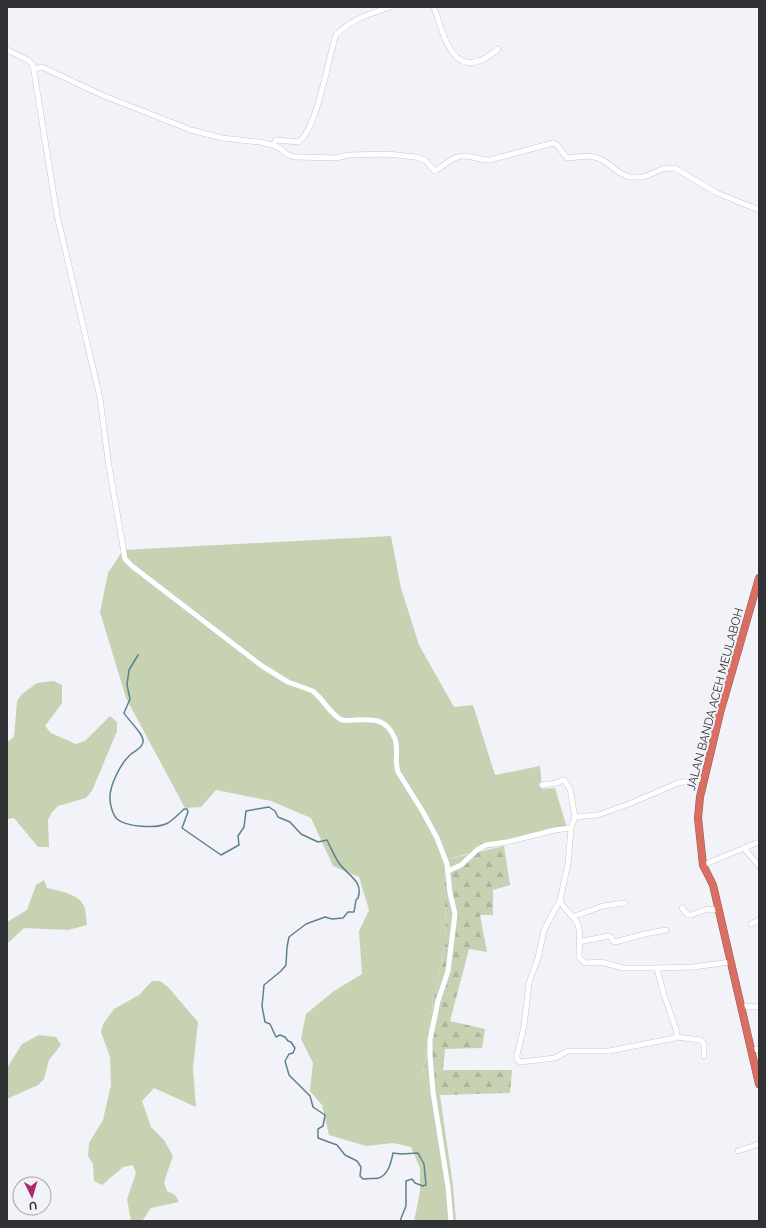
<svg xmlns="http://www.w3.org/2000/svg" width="766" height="1228" viewBox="0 0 766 1228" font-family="Raleway,sans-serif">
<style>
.green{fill:#c7d2b3}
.forest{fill:url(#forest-firs)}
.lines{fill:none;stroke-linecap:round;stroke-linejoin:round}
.stream{stroke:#5d828c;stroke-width:1.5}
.minor-casing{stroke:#c5c8cd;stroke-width:6}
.highway-casing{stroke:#9e5a52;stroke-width:8}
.minor{stroke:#fff;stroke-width:5}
.highway{stroke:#d96f62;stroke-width:7}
.labels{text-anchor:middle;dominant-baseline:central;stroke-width:4;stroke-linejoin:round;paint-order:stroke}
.street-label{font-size:12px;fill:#313235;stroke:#f1f3f9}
</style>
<defs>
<pattern id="forest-firs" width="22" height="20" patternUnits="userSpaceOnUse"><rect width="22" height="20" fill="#c7d2b3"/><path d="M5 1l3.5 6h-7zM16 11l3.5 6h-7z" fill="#abb59b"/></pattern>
</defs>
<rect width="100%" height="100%" fill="#f1f3f9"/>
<g class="green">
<polygon points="391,536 401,588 419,645 454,707 473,705 495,775 540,766 542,789 555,788 567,828 444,860 446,940 433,1001 423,1075 440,1095 453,1186 456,1221 414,1221 420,1192 420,1168 411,1147 393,1143 366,1146 329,1135 322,1105 310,1091 313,1063 301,1039 306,1014 334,991 362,974 359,931 369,910 359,877 333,866 311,818 271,801 216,790 201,807 185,808 126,698 100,612 108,573 123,550"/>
<polygon points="54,681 62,685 62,703 45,726 51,733 76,744 85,741 110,716 117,722 117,731 92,791 86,798 58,806 52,812 48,820 49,847 38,847 14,818 7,819 7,742 14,737 17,701 22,694 37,683"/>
<path d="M44,880L47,888C59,891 82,894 85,909C86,914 86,920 87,925L68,930L24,928L7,944V922L27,910L36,885Z"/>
<polygon points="152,981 160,981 168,987 198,1022 193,1069 196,1107 154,1088 142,1101 151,1127 164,1140 173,1156 164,1182 167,1191 175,1195 179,1202 151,1208 142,1221 131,1221 127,1199 136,1173 133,1165 123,1167 102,1185 94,1181 93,1164 88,1156 89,1143 103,1120 111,1085 110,1057 101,1032 103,1024 114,1009 139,995"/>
<polygon points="39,1035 56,1037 61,1045 49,1060 44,1079 38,1085 7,1099 7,1068 22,1044"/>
</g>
<polygon class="forest" points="504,846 510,885 493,890 493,915 480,915 487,952 469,949 450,1021 485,1029 482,1048 445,1049 443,1070 512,1070 510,1093 440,1095 423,1076 433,1001 446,940 444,860"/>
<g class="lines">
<path class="stream" d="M138,655L129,670L127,685L130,699L124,713C128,720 145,735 143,742C142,749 135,750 130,755C121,763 109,786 110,799C110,805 113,815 117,819C126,827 157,829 168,823C174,819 179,814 184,809H187L188,812L182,828L221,855L239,845L238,836L244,827L246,811L269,807L275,811L278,817L290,822L301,834L318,842L327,840C331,848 334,856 339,863C347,875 364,881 358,898L356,900L354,912H348L343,918L332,919L325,917L306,924L289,937L287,947L286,965L281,971L264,985L262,1006L265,1022L270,1024L276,1037L280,1035L285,1037L288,1041L291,1042L295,1048L293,1053L289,1054L285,1061L289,1075L310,1096L313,1107L325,1115L323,1126L318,1129V1138L337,1145L345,1155L357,1161L361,1167L360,1176L363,1179C368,1178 375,1179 379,1178C389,1174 391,1162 393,1153L401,1154L418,1153L424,1164L426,1185L423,1186L415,1183L412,1179L406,1181V1206L400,1221"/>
<g class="minor-casing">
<g id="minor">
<path d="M434,7C445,40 455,86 498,49"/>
<path d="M7,50L28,60L33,65L57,215L100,398L108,460L125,559L132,566L262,666L288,682L313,691L316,694C324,701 332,716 342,720C346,721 350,720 354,720C373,719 387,718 395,739C399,751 394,760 398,772L423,812L437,838L447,864L450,893L455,914L448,971L438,1001L430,1040V1056L433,1092L448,1187L451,1221"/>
<path d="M34,69L42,67L102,95L191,130L222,138L259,142L273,145L281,149L288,155L294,157L336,158L348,155L388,154L415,157L425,160L435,171C442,167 450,159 458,157C468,153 480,161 490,160L553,143L557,145L567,158L588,156L594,157L603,160L620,173L629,177H644L662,169L675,168L717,193L759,210"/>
<path d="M273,145L276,140L298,142C317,131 328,58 336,35C351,19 370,14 390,7"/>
<path d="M703,779L678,783L629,804L598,815L575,817L571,828L568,864L560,900C563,909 571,913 576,921C582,930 579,946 579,957L585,963L601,962L623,968H657L693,967L730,962"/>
<polyline points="542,785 557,783 563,780 564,780 570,789 575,817"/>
<polyline points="744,848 759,866"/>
<polyline points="703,865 759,842"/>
<polyline points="448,871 461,865 477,850 486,845 507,842 555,830 571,828"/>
<polyline points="560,900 544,930 538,958 529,983 524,1026 517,1055 517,1059 520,1062 555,1058 568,1051 609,1051 675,1038 677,1034 676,1029 664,995 657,968"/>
<polyline points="682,908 688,915 691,915 707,909 714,910 718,908"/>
<polyline points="572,917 603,906 625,903"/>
<polyline points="751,924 759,920"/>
<polyline points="579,942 608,936 611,937 613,941 615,942 645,934 666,930"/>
<polyline points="741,1006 759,1007"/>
<polyline points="676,1037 701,1040 704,1044 704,1056"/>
<polyline points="752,1050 759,1049"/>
<polyline points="738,1151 759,1144"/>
</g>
</g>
<g class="highway-casing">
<polyline id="highway" points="759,578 720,713 700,797 698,818 703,865 713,885 759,1084"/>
</g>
<use href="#minor" class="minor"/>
<use href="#highway" class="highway"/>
</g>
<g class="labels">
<g class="street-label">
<text transform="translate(715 699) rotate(-75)">JALAN BANDA ACEH MEULABOH</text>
</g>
</g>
<rect width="766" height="1228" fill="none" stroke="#313235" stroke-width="16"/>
<g transform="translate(32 1196) rotate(175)"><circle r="19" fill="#f1f3f9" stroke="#a4a6ab"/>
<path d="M0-3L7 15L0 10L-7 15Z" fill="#ad286f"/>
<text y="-6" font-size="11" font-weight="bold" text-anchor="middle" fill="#313235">U</text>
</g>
</svg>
